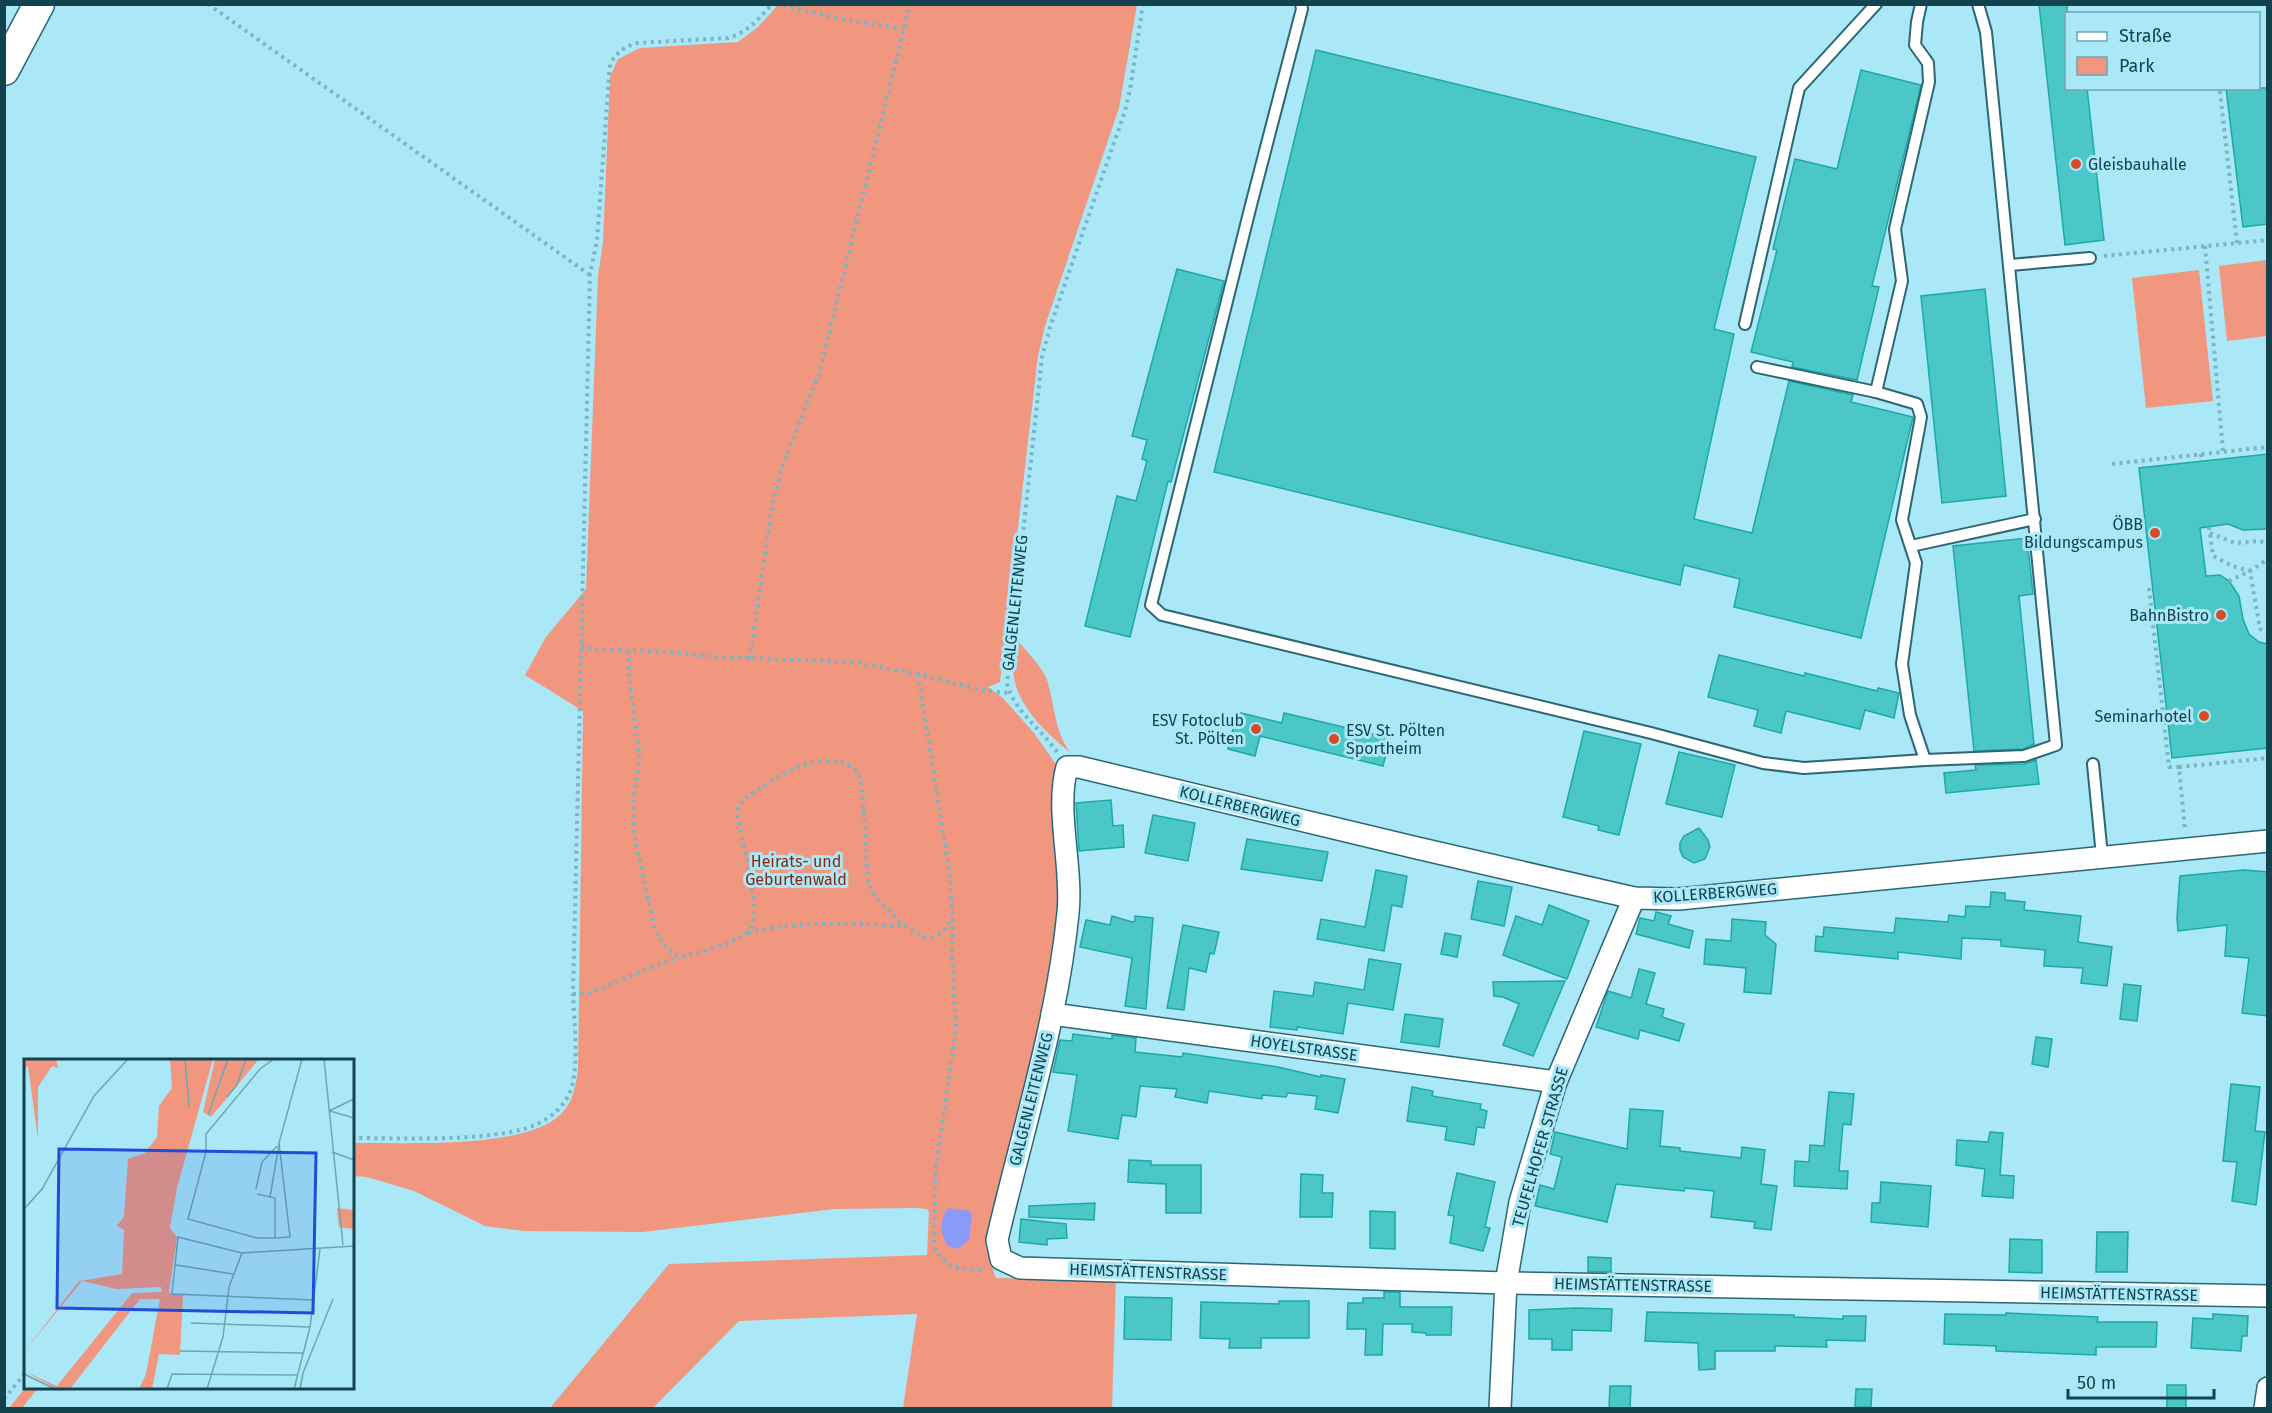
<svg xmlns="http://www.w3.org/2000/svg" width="2272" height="1413" viewBox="0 0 2272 1413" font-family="'Fira Sans',sans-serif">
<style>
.green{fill:#f2977f}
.water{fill:#8a9af8}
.building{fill:#4bc7c7;stroke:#1ea8a9;stroke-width:1.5}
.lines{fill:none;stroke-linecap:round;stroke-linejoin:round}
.lane-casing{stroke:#2b6774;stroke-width:14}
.street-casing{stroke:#2b6774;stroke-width:24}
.secondary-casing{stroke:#2b6774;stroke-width:33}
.path{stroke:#7bb4c3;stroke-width:4;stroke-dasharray:3 4.5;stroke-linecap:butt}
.lane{stroke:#fff;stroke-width:10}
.street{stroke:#fff;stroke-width:21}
.secondary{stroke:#fff;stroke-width:30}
.poi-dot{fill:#d54b28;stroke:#aae7f7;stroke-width:2}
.labels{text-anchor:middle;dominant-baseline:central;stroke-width:6;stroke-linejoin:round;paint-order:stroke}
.poi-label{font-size:16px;fill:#12434e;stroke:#aae7f7;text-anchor:end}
.street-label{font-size:16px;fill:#12434e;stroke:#aae7f7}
.park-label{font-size:16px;fill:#87280f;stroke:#aae7f7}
.inset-road{fill:none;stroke:#6da5b3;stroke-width:1.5}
.view{fill:#1d4ed8;fill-opacity:0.15;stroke:#1d4ed8;stroke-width:3}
.inset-edge{fill:none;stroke:#12434e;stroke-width:3}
</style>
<rect width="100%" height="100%" fill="#aae7f7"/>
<g class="green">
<path d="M778,5H1137L1119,108L1045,326L1038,356L1000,682L988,687L1003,698L1034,733L1055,763L1063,900L1045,1015L988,1242L989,1260L996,1278L1116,1280L1112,1408H903L917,1314L739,1321L653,1408H550L669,1264L927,1255L929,1212L927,1209L915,1208L834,1209L643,1232L524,1231L485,1226L414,1191L367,1177L353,1176L352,1143C403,1142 523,1150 560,1115C573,1103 576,1085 578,1069L583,711L525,675L546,637L586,589L598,276L603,242L610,77L618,59L640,48L738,42L758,27Z"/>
<polygon points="2267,260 2267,336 2227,341 2219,266"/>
<polygon points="2199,270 2213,401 2146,408 2132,278"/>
<path d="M1016,639C1025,649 1043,668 1047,680C1055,705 1054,730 1070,752C1047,734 1018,706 1014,677C1012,665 1015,651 1016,639Z"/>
<polygon points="26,1387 38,1388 22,1408 9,1408"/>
</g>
<path class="water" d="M949,1208L970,1211L972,1214L969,1240L958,1249L948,1246C940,1237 939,1216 949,1208Z"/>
<g class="building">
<polygon points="2039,4 2067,4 2067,88 2087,88 2104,240 2065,245"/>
<polygon points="1316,50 1756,157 1714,329 1734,334 1694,519 1752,533 1789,381 1853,395 1851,402 1913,417 1861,638 1734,607 1740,579 1684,565 1680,585 1214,472"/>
<polygon points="1861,70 1921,85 1872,286 1879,287 1857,380 1792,367 1793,362 1751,352 1777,250 1773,249 1795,159 1837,169"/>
<polygon points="2226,88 2268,88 2268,224 2243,227"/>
<polygon points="1177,269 1224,281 1171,482 1168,481 1130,637 1085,626 1117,496 1136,501 1147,461 1142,459 1147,440 1132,436"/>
<polygon points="1985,289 2006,496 1942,503 1921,296"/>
<polygon points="2268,454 2268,529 2243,530 2228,524 2200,528 2206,576 2220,575 2229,581 2239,596 2243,619 2249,634 2259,642 2268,644 2268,748 2172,758 2139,468"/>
<polygon points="2027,538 2033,594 2019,596 2034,744 2023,749 1974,751 1953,546"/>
<polygon points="1719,655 1804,676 1805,673 1877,691 1878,688 1899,693 1894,718 1865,710 1860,729 1786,711 1781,733 1754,726 1758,710 1708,697"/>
<polygon points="1237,712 1282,723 1284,713 1390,738 1383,766 1260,736 1255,756 1228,749"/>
<polygon points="1584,731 1641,744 1619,835 1598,830 1599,826 1563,817"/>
<polygon points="1679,752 1735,765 1722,817 1666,804"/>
<polygon points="2036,760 2039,784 1946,793 1944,773 1976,770 1975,765 2024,764"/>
<polygon points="1111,800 1113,826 1123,825 1124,847 1079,851 1076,803"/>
<polygon points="1153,815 1195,823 1188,861 1145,853"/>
<polygon points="1699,828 1708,840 1710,847 1705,859 1694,863 1683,857 1680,850 1680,843 1684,836"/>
<polygon points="1247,839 1328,852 1322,881 1241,869"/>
<polygon points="1376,870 1407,876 1402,907 1392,905 1384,951 1317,939 1321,919 1365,927"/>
<polygon points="2244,870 2268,872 2268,1016 2242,1013 2249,958 2225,956 2227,925 2178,931 2177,918 2180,876"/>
<polygon points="1478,881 1512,887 1504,926 1471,919"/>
<polygon points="1991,892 2005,893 2005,900 2025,902 2024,910 2081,916 2078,942 2112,947 2107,986 2081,983 2083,968 2044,966 2045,950 2001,946 2001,940 1962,938 1961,959 1898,952 1898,959 1815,951 1816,936 1823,937 1824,927 1894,933 1896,918 1948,922 1949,915 1965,917 1966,906 1990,907"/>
<polygon points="1549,905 1589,921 1567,979 1503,955 1516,916 1542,925"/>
<polygon points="1656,912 1671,916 1668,924 1693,931 1689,948 1636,934 1640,918 1654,921"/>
<polygon points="1112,916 1132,922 1135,921 1135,916 1153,918 1146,1009 1125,1006 1132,958 1080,947 1086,920 1110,925"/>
<polygon points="1732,919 1766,922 1765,935 1776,944 1771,994 1744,992 1746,968 1704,964 1706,939 1731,941"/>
<polygon points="1183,925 1219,932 1214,954 1210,953 1206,972 1189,968 1184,1010 1167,1008"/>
<polygon points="1445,933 1461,936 1457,957 1441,954"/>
<polygon points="1369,959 1401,964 1393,1010 1348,1003 1343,1034 1297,1027 1297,1030 1270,1027 1274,991 1313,996 1315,982 1364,990"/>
<polygon points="1639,969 1655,973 1646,1004 1664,1009 1662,1017 1684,1024 1679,1041 1640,1030 1638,1039 1596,1027 1608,991 1631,998"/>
<polygon points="1565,981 1533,1056 1503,1045 1519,1004 1503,997 1494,996 1493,982"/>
<polygon points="2124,984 2141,986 2137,1021 2120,1019"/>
<polygon points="1405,1014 1443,1019 1439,1047 1401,1042"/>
<polygon points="1073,1034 1112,1039 1112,1035 1136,1038 1135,1052 1182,1057 1183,1053 1278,1067 1321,1077 1321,1075 1345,1079 1338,1113 1315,1109 1317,1096 1288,1093 1286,1097 1262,1095 1262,1099 1209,1091 1207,1103 1175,1097 1177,1089 1140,1086 1136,1117 1122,1115 1118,1139 1068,1131 1077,1075 1053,1072 1060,1040 1072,1041"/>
<polygon points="2036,1037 2052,1039 2048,1067 2032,1064"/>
<polygon points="2231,1084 2260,1087 2255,1131 2265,1132 2256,1205 2232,1201 2237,1162 2223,1161"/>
<polygon points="1412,1087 1433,1091 1432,1096 1481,1104 1480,1109 1487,1111 1484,1128 1477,1127 1474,1145 1445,1140 1447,1127 1407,1121"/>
<polygon points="1829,1092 1854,1094 1851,1125 1843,1124 1839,1171 1848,1171 1847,1189 1794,1186 1795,1161 1809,1162 1810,1145 1824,1146"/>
<polygon points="1630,1109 1663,1111 1660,1146 1680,1148 1680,1151 1741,1158 1742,1147 1765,1150 1761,1184 1777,1186 1771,1230 1754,1228 1755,1222 1711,1217 1714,1191 1685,1188 1684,1191 1616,1184 1607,1222 1535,1206 1540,1185 1554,1189 1562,1157 1550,1154 1555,1132 1627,1149"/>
<polygon points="1990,1132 2003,1133 2000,1175 2014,1176 2013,1198 1982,1196 1985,1169 1956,1165 1957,1140 1988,1142"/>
<polygon points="1129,1160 1151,1161 1151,1165 1201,1165 1201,1213 1166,1213 1166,1184 1128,1182"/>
<polygon points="1457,1173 1495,1182 1485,1227 1490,1228 1483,1251 1450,1243 1454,1216 1448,1215"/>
<polygon points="1301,1174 1323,1175 1322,1193 1333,1193 1332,1217 1300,1217"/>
<polygon points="1881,1182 1931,1186 1928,1227 1871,1222 1872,1203 1880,1203"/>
<polygon points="1095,1203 1094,1220 1029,1217 1029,1206"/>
<polygon points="1370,1211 1395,1212 1395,1249 1370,1248"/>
<polygon points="1021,1219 1066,1224 1067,1238 1047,1239 1047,1245 1019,1242"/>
<polygon points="2097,1232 2128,1232 2127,1272 2096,1272"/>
<polygon points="2010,1239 2042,1240 2042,1273 2009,1272"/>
<polygon points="1588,1257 1611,1258 1611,1272 1588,1272"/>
<polygon points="1384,1292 1400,1292 1400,1307 1452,1307 1451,1335 1426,1335 1426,1333 1412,1332 1412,1324 1383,1324 1382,1355 1365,1355 1366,1329 1347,1329 1348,1303 1363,1303 1363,1298 1384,1298"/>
<polygon points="1125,1297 1172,1298 1171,1340 1124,1339"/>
<polygon points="1279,1301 1309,1301 1309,1338 1261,1338 1261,1348 1229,1348 1230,1339 1200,1338 1201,1302 1279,1304"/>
<polygon points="1576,1308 1612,1309 1611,1331 1572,1330 1572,1350 1552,1350 1552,1339 1529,1339 1529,1310"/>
<polygon points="1647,1312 1794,1315 1794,1317 1843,1319 1843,1316 1866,1316 1865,1341 1826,1340 1827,1347 1775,1346 1775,1351 1715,1351 1715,1369 1699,1370 1698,1343 1645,1341"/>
<polygon points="2006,1313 2098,1317 2097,1322 2157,1322 2156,1347 2096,1347 2096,1355 1996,1351 1996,1346 1944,1344 1945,1314 2006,1315"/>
<polygon points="2213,1314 2248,1316 2247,1336 2242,1336 2241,1351 2191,1348 2193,1318 2213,1319"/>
<rect x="2167" y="1385" width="19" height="23"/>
<polygon points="1610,1386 1631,1386 1630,1408 1609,1408"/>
<polygon points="1856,1389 1872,1389 1871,1407 1855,1407"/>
</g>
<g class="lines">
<g class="lane-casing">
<g id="lane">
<polyline points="1301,4 1302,9 1251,205 1151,605 1162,615 1651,733 1763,763 1804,768 1925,760"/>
<polyline points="2010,265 2090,258"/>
<polyline points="1745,324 1799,88 1876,4"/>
<polyline points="1757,367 1876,392 1917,404 1921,417 1902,520 1916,563 1902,664 1910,715 1925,760 2024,756 2056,745 1986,32 1978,4"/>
<polyline points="1876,392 1902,281 1895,229 1929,82 1928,63 1915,45 1917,22 1921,4"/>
<polyline points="1911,546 2035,519"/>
<polyline points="2093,764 2102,856"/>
</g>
</g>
<g class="street-casing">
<g id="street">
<path d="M2268,841L1679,899L1634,898L1417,848L1079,767H1067C1055,811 1073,867 1068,913C1057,1024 1022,1132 997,1240L1001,1259L1020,1268L1506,1283L2268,1296"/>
<polyline points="1052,1014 1556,1082"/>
<polyline points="1500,1408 1506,1283 1520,1202 1556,1082 1634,898"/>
<polyline points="2265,1408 2268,1388"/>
</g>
</g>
<g class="secondary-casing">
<polyline id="secondary" points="4,70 39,4"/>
</g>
<g class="path">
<polyline points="208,4 590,275"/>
<polyline points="776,4 846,20 903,29"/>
<polyline points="2220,91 2237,243"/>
<polyline points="2205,246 2223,451"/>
<polyline points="2104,256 2268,240"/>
<polyline points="2201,454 2202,461"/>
<polyline points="2112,464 2268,447"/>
<polyline points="2209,527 2213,556 2232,566 2250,571 2260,629 2268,632"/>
<polyline points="2210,533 2235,543 2260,541 2268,544"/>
<polyline points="2229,581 2250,571 2268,559"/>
<polyline points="2149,588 2169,767 2179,767 2185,830"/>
<polyline points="581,646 597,650 655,651 717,657 853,662 918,674 986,691 1009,693"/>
<path d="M629,651V673L640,760L633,799L635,839L655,930L667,949L679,957C695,954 743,942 751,928C761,912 741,835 737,813C739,800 751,794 762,787C786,770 835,745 859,774C867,811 863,849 869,885C871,898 916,939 929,938C941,937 947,926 953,918"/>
<polyline points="750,659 772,506 782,467 819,374 910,4"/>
<path d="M918,674L950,876L953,918L952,955L956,1030L936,1167L934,1244C943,1270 961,1270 985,1269"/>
<path d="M1057,752C1042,730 1013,710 1007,683L1042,357L1050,327L1125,111L1130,90L1143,4"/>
<polyline points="2179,767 2268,758"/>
<path d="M748,933C799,920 852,924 904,926"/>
<polyline points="573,994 586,994 678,957"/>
<path d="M352,1138C403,1138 479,1142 527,1128C547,1121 566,1108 572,1086C579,1059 574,1022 573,994L590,275L597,240L610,64C617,52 624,47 637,43L728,38C748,32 758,20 772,4"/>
<polyline points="4,1399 26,1372"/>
</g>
<use href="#lane" class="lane"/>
<use href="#street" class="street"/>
<use href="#secondary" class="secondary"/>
</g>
<g class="poi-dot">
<circle cx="2076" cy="164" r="6"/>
<circle cx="2155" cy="533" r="6"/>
<circle cx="2221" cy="615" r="6"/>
<circle cx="2204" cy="716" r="6"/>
<circle cx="1256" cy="729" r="6"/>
<circle cx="1334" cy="739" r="6"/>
</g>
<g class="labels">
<g class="poi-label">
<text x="2088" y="164" text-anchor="start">Gleisbauhalle</text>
<text x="2143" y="524">ÖBB<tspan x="2143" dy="18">Bildungscampus</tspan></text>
<text x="2209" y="615">BahnBistro</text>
<text x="2192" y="716">Seminarhotel</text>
<text x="1244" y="720">ESV Fotoclub<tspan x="1244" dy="18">St. Pölten</tspan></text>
<text x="1346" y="730" text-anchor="start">ESV St. Pölten<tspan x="1346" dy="18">Sportheim</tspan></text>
</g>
<g class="street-label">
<text transform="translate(1015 603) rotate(-84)">GALGENLEITENWEG</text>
<text transform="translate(1240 806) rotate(14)">KOLLERBERGWEG</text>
<text transform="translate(1715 893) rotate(-4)">KOLLERBERGWEG</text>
<text transform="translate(1304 1048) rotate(8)">HOYELSTRASSE</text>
<text transform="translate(1031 1099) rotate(-76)">GALGENLEITENWEG</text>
<text transform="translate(1540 1147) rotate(-74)">TEUFELHOFER STRASSE</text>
<text transform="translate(1148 1272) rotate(2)">HEIMSTÄTTENSTRASSE</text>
<text transform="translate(1633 1285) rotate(1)">HEIMSTÄTTENSTRASSE</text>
<text transform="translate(2119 1294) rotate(1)">HEIMSTÄTTENSTRASSE</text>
</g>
<g class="park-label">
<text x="796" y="861">Heirats- und<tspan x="796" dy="18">Geburtenwald</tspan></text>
</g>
</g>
<g transform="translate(24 1059)">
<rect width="330" height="330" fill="#aae7f7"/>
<path d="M2,0H32L34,9L28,7L14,28V81L4,7L0,10ZM146,0H189L153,129L146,169L153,178L145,234L159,236L156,296L135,295L128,330H115L122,315L136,240H116L46,330H33L0,312L33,327L108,234L138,233L137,228L92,230L58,222L0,293L55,222L98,215L100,171L93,167L100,157L104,100L121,94L133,78L135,47L148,29ZM191,0H235L187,58L179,53ZM313,149L330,151V170L315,168Z" fill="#f2977f"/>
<path class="inset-road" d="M161,0L165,47M250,0L236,10L182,75V93L164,160L233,179H251M300,0L319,186M203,38L213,26L222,0M305,52L330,40M306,52L330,59M184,56L204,0M308,93L330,101M232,130L238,103L253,87M233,135L251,139V179L266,178L255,84L278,0M246,138L255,85M0,150L18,130L70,37L104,0M152,206L209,215M290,241L148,235L154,178L218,194L330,187M167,264L286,268M156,292L280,294M0,315L31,330M143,330L148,315L273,316M183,330L199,278L205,228L218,194M270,330L286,268L296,190M276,330L279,314L309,240"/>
<path class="view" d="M35,90L292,94L289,254L33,249Z"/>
<rect width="330" height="330" class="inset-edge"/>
</g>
<rect width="2272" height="1413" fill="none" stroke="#12434e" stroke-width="12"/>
<rect x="2065" y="12" width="195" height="78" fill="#aae7f7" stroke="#6da5b3" stroke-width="1.5"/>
<rect x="2077" y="32" width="30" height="9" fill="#ffffff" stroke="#6da5b3" stroke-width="1.5"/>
<text x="2119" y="42" font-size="18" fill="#12434e">Straße</text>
<rect x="2077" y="57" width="30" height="18" fill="#f2977f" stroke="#6da5b3" stroke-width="1.5"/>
<text x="2119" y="72" font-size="18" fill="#12434e">Park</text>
<path d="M2068 1389v9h146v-9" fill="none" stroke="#12434e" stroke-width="3"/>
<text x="2077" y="1389" font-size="18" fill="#12434e" stroke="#aae7f7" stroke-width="4.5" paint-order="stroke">50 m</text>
</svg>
